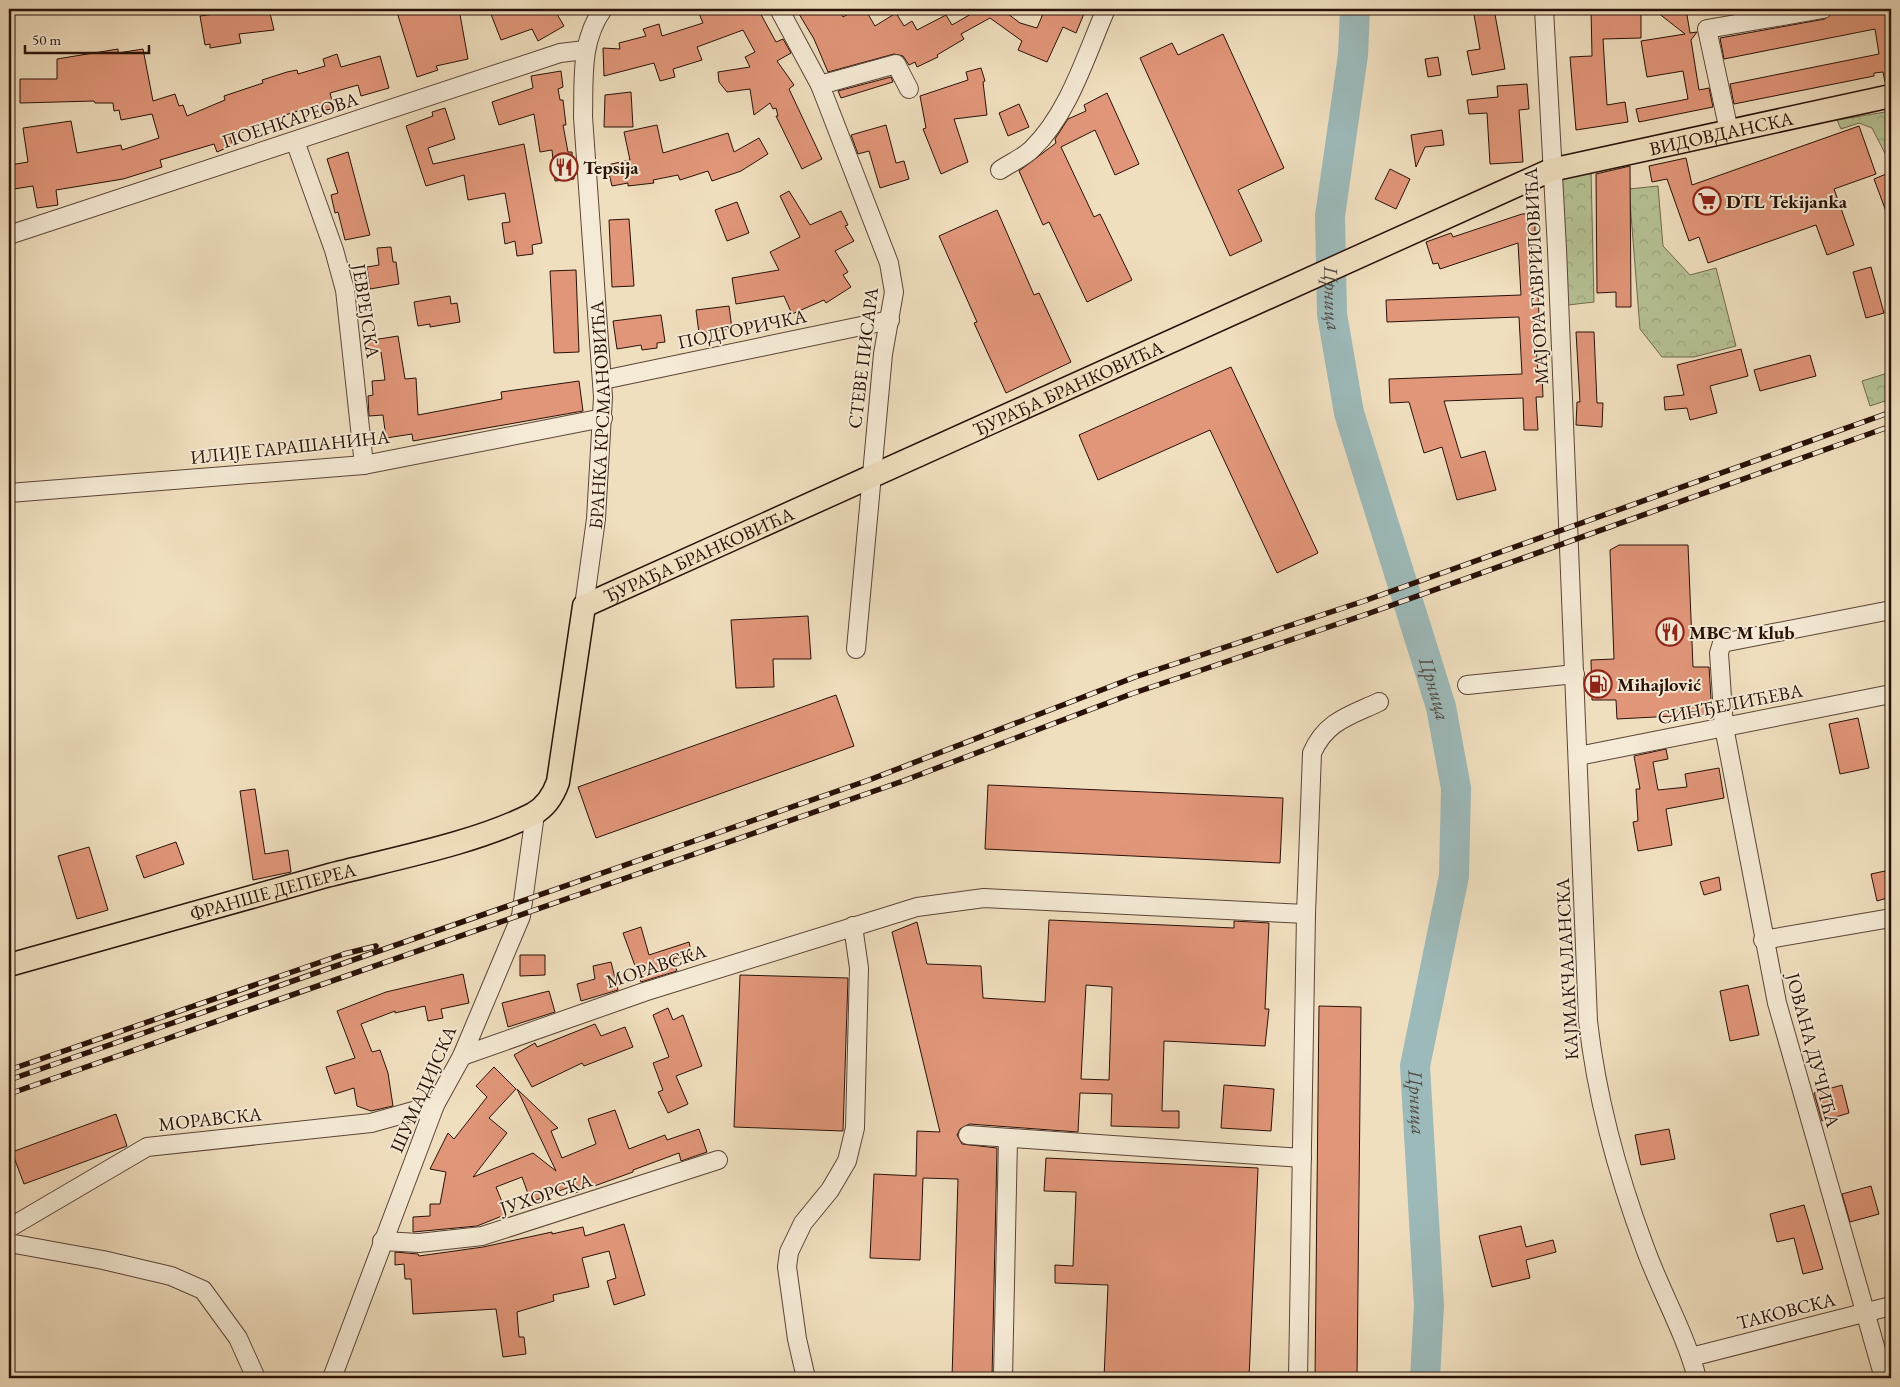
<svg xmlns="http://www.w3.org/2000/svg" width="1900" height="1387" viewBox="0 0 1900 1387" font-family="'EB Garamond',serif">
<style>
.forest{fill:url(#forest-crowns);stroke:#706a4e}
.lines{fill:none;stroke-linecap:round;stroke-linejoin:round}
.river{stroke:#9dbaba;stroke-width:30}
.building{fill:#e19679;stroke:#291108;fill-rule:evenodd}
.minor-casing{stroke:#5b4436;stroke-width:20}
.major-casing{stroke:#291108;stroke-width:25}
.minor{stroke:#f5ead5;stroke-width:18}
.major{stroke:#f0dfbf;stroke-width:22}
.rail-casing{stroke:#291108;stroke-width:5.5}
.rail{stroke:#f5ead5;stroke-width:4;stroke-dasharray:11;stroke-linecap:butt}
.labels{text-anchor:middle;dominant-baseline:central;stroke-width:4;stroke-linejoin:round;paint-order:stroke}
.street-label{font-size:19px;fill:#291108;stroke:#f5ead5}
.poi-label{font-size:19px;font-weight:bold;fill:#291108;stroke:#f5ead5;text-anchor:start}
.water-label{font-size:20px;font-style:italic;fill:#524c46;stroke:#f5ead5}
</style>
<defs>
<pattern id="forest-crowns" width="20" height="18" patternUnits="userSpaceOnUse" patternTransform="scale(1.25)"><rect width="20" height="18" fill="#b6c295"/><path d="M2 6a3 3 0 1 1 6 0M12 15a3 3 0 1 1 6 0" fill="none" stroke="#9ca67f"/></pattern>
</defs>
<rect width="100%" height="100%" fill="#f0dfbf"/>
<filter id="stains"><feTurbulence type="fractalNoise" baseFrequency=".004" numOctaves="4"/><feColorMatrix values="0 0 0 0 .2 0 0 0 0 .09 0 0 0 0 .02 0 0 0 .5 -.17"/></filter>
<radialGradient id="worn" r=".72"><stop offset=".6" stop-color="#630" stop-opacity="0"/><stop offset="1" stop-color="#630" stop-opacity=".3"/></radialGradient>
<g class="forest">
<polygon points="1891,111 1891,165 1872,128 1859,123 1841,129 1837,120"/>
<polygon points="1591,171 1594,302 1568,305 1560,178"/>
<polygon points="1658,186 1663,246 1690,275 1716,268 1736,346 1694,357 1662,357 1640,329 1629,189"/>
<polygon points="1891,372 1891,399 1870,406 1862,381"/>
</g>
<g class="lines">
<path class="river" id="s1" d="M1355,9L1353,55L1330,216L1332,314L1349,413L1441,707L1456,788L1454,876L1415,1066L1429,1306L1425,1378"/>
</g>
<g class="building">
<polygon points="249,9 269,9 274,30 239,34 241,43 210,48 210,44 205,45 200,16"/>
<polygon points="396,9 459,9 468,59 436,66 438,70 417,77"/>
<polygon points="489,9 554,9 564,26 538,41 532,29 501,40"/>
<polygon points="697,9 758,9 776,42 783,39 791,53 777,61 794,85 789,89 822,159 802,169 776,116 778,116 776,108 773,109 770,103 754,115 750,89 727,92 719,82 718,72 750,67 745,57 755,52 743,30 697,47 702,60 673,69 675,77 660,81 654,63 604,76 603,48 620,49 619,43 646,36 643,29 659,24 662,36 703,23"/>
<polygon points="796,9 838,9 843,17 857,9 865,9 875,26 896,13 904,26 912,21 917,30 946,15 952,25 978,10 977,9 1006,9 1003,10 1020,23 1037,28 1045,9 1086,9 1076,33 1063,27 1047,62 1018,50 1022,41 990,18 961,34 964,39 937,55 938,57 917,67 915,62 909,65 903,56 894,54 828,72 814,39"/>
<polygon points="1473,9 1494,9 1505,69 1472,75 1467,51 1480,49"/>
<polygon points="1591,9 1641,9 1641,38 1603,39 1607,105 1625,102 1628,122 1576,130 1570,57 1592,56"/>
<polygon points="1653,9 1686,9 1690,33 1697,32 1691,40 1699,90 1709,88 1713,107 1639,122 1636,109 1688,99 1683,71 1647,77 1641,41 1685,34"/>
<polygon points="1850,9 1891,9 1891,81 1885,82 1883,72 1874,73 1874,76 1734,104 1730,84 1879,54 1875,29 1724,59 1720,38 1825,19 1833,12"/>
<polygon points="1223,34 1284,168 1238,190 1262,241 1230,256 1140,58 1172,43 1178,55"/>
<polygon points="118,49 118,53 143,49 153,101 175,94 179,106 183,105 187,116 225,100 224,96 263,83 262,80 287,72 297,70 298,74 325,66 323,59 337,54 341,67 380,56 389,88 361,96 358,85 330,93 334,108 319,112 318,107 312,109 311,107 253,125 254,128 230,137 233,145 217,152 214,144 160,160 162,167 123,179 56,190 58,205 37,208 33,186 14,189 10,165 28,162 23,128 71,121 77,153 121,145 122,150 159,138 152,114 121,120 119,110 114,111 113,103 95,103 94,101 20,103 20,79 57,79 57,59"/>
<polygon points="1438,57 1441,75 1428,77 1425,59"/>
<polygon points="981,68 985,81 983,82 987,115 954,119 968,162 941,174 923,129 926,128 920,96 968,80 966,72"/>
<polygon points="561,71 563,87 558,89 560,100 563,100 566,125 563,125 568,152 572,152 574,179 555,181 552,150 540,152 534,114 499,125 492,102 533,88 531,76"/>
<polygon points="891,77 893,82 841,98 838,91"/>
<polygon points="1527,84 1529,109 1519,110 1523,162 1490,164 1487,113 1469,114 1467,100 1498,97 1497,86"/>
<polygon points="631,92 633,127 604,127 605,95"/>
<polygon points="1107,93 1139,164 1115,175 1095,130 1061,147 1094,217 1100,214 1132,280 1087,302 1049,222 1043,225 1019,171 1056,143 1055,139 1068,119 1086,111 1084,105"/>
<polygon points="1019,104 1029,127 1008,136 999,113"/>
<polygon points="445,108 455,139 428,148 433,164 524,144 542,243 532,245 533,254 517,256 515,241 505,244 502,223 510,222 505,193 468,200 464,175 426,186 406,126 433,116 432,112"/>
<polygon points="657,125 663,153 728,133 734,152 759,138 768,154 741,171 712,181 708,171 680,180 678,175 653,180 654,183 628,186 628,183 612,186 607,165 630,160 624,132"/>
<polygon points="886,125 896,163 904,161 909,179 880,188 869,151 858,154 851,135"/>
<polygon points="1859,126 1876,174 1834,189 1854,245 1827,255 1816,225 1708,263 1699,237 1689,241 1667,179 1652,182 1649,166 1686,158 1692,185"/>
<polygon points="1442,130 1444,145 1425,147 1416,167 1411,135"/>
<polygon points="348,152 370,235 345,240 338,212 335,213 331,195 338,193 327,159"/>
<polygon points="1630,166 1631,307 1616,307 1616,292 1597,293 1596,174"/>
<polygon points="1390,169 1410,179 1396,209 1375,199"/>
<polygon points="1891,172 1891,222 1890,222 1874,179"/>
<polygon points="789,191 810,225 841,211 848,225 845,226 854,241 835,251 848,272 843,275 851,287 826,303 824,300 792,314 784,296 736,304 732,278 779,270 770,252 800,237 780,196"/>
<polygon points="737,202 749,233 727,241 715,210"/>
<polygon points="997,210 1034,295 1039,293 1071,362 1006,393 974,323 977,322 939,236"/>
<polygon points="1522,214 1535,214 1535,241 1531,241 1533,295 1538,295 1539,317 1534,317 1538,373 1542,373 1543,397 1536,397 1538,430 1524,430 1523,398 1444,401 1461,458 1485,451 1496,490 1457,500 1442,447 1424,453 1409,402 1390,403 1389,379 1522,374 1519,317 1387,322 1386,300 1521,295 1518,243 1440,269 1438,263 1433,264 1426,242 1451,233 1453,237"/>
<polygon points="629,219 634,286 612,287 609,220"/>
<polygon points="391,247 393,262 396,262 399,284 370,289 367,267 379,265 377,248"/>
<polygon points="1871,267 1884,313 1866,318 1853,272"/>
<polygon points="576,270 579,352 554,353 550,271"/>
<polygon points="450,296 451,304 457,303 460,322 430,327 430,324 418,326 414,302"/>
<polygon points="729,306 732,329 699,333 696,310"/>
<polygon points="661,315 665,342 657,343 657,348 642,350 641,345 617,349 613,321"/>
<polygon points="1576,332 1594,332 1597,403 1603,403 1602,427 1576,425 1577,402 1580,402"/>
<polygon points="398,336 405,379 416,378 418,415 502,399 501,392 579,381 583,411 413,441 412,434 386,438 383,415 369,416 368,396 373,395 372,381 385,380 381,352 368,354 366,341"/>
<polygon points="1741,349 1748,376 1710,386 1717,413 1690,420 1687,408 1665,410 1664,397 1684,395 1677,365"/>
<polygon points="1810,355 1816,376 1760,391 1754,370"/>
<polygon points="1231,367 1318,553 1277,573 1210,430 1098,480 1079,435"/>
<polygon points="1619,545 1688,545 1693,667 1709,667 1712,714 1617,719 1616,700 1592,700 1591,660 1614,659 1610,550"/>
<polygon points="808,616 811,659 773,659 774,687 736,688 731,620"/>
<polygon points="836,695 854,746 596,838 578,787"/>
<polygon points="1858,718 1869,768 1840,774 1829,724"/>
<polygon points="1666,749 1668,759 1653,762 1658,790 1687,787 1685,774 1719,768 1724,798 1666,809 1672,845 1638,851 1633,822 1638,821 1636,789 1640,789 1634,756"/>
<polygon points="988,785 1283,798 1280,863 985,849"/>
<polygon points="255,789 265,854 288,850 291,872 253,880 240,791"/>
<polygon points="176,842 184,864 144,878 136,856"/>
<polygon points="89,847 108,910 77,919 58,856"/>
<polygon points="1885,871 1888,884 1891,884 1891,897 1877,901 1871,874"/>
<polygon points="1719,877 1721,890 1704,895 1700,882"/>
<path d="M1049,920L1234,928V921L1269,923L1265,1009H1269L1265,1046L1164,1041L1162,1111H1179V1128L1111,1126L1112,1094L1080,1093L1078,1132L969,1124L960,1129L957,1135L962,1144L997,1148L992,1378H952L958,1179L923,1178L920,1260L870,1258L874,1174L916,1176L917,1131L940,1132L892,932L917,922L927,964L981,966L983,998L1045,1002ZM1086,985L1112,987L1109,1080L1081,1079Z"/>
<polygon points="641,927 649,955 689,942 692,955 673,959 677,971 641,982 623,933"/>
<polygon points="520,955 545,955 545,975 520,976"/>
<polygon points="611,962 618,990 581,1001 577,984 595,979 593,966"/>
<polygon points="463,974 469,1003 441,1009 443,1018 428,1021 425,1006 395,1013 395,1011 361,1024 372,1052 380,1050 388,1073 393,1106 371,1111 357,1106 354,1088 335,1094 326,1067 355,1058 337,1011 386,992"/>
<polygon points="740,975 848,978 843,1131 734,1127"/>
<polygon points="1748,985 1759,1035 1730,1041 1720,991"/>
<polygon points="549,991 555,1012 508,1027 502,1003"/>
<polygon points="1319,1006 1361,1007 1357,1378 1315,1378"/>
<polygon points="668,1008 673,1020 683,1015 702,1066 676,1076 688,1104 668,1113 658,1092 663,1090 653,1063 669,1057 653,1015"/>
<polygon points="595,1024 601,1036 625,1027 633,1047 584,1066 582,1063 532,1087 514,1055 535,1043 537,1047"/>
<polygon points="494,1067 516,1089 489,1118 507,1133 473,1177 533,1153 556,1171 517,1089 558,1128 551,1131 562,1158 596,1144 588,1119 615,1110 629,1149 665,1135 667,1140 699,1129 707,1152 681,1161 679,1153 633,1170 633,1172 575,1193 572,1186 531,1202 522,1177 496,1187 507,1214 477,1226 413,1232 413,1217 430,1216 430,1204 440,1204 446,1172 430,1169 448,1133 454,1139 487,1097 476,1086"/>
<polygon points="1224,1085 1274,1089 1271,1131 1221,1128"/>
<polygon points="1842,1085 1849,1113 1822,1121 1814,1093"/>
<polygon points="116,1114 127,1146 24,1184 12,1152"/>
<polygon points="1669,1129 1675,1159 1641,1165 1635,1135"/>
<polygon points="1046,1158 1258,1168 1249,1378 1104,1378 1108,1285 1055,1283 1055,1265 1073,1266 1076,1192 1044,1191"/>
<polygon points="1871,1186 1879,1214 1850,1222 1842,1194"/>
<polygon points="1804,1205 1823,1269 1803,1274 1794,1238 1777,1242 1770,1214"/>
<polygon points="624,1224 645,1295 614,1305 607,1281 616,1278 609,1251 582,1258 589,1287 553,1295 554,1301 517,1312 519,1337 524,1337 526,1354 503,1357 496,1309 413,1314 411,1279 405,1279 404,1264 395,1265 395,1252 418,1254 419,1256 483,1247 552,1232 552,1234 583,1227 585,1236"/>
<polygon points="1521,1226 1526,1247 1553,1240 1556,1252 1526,1260 1530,1278 1492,1287 1479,1236"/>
</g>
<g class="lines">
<g class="minor-casing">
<g id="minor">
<polyline points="779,9 820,85 889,263 894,292 883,354 856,649"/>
<path d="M1544,9L1557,249L1588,1021C1597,1101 1617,1173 1645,1248C1661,1292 1685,1333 1697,1378"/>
<polyline points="820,85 896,64 909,89"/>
<polyline points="1729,131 1707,29 1823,9"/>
<polyline points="295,141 334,250 345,290 364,465"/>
<path d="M1000,170C1010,163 1023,158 1032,149C1069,113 1086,55 1106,9"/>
<polyline points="9,235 560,53 585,50"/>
<polyline points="603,380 890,320"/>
<polyline points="9,493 364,465 603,418"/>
<path id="s2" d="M584,606L596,519L603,397L583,117C584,79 580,41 603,9"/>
<polyline points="1467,685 1575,674"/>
<polyline points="1578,756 1891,694"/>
<polyline points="1763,940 1891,918"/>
<polyline points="462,1056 644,992 917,907 984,898 1306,914"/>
<polyline points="968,1135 1302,1158"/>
<polyline points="9,1228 147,1147 371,1123 435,1105"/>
<polyline points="382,1241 419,1243 482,1236 718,1160"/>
<polyline points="9,1243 103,1260 171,1276 203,1290 238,1338 256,1378"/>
<polyline points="1691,1357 1891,1306"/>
<polyline points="332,1378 435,1105 462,1056 521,916 535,814"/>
<polyline points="806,1378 797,1339 787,1267 789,1252 803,1223 830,1190 847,1161 855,1128 859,968 853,926"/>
<polyline points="1003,1378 1008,1139"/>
<path d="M1298,1378L1306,914L1312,753C1326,721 1349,716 1379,702"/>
<polyline points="1884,1378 1777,1003 1724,727 1719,653 1722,643 1891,610"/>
</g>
</g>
<g class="major-casing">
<g id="major">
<path id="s3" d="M9,965C115,936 220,905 326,876C391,859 474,844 533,814C546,807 553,796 558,782L584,606L1551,170L1891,96"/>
</g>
</g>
<use href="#minor" class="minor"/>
<use href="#major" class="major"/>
<g class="rail-casing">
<g id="rail">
<polyline points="9,1070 344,954 376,946"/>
<polyline points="9,1080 869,780 1135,677 1364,601 1891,412"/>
<polyline points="9,1094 903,781 1131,694 1370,613 1891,426"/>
</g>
</g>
<use href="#rail" class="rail"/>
</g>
<defs>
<g id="restaurant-ring" transform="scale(1.4375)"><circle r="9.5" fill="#f5ead5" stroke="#8f2418" stroke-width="1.5"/><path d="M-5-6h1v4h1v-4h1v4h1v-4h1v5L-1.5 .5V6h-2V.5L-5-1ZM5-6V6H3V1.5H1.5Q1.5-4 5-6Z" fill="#8f2418"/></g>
<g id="supermarket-ring" transform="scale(1.4375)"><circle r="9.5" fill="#f5ead5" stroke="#8f2418" stroke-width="1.5"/><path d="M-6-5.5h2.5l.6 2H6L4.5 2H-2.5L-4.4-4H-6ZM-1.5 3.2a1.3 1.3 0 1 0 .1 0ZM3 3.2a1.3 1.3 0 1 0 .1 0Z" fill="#8f2418"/></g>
<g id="fuel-ring" transform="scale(1.4375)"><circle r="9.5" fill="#f5ead5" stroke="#8f2418" stroke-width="1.5"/><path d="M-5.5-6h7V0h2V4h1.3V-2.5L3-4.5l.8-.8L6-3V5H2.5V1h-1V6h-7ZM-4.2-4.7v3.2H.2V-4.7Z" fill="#8f2418"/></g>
</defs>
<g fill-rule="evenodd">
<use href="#restaurant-ring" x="564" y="167"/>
<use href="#supermarket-ring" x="1707" y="201"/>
<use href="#restaurant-ring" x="1670" y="632"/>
<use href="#fuel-ring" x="1598" y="684"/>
</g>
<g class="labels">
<g class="street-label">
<text transform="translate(290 120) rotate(-18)">ПОЕНКАРЕОВА</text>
<text stroke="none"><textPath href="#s3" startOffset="2000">ВИДОВДАНСКА</textPath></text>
<text transform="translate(1536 276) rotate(-93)">МАЈОРА ГАВРИЛОВИЋА</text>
<text transform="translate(366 311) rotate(81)">ЈЕВРЕЈСКА</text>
<text transform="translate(742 329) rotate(-12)">ПОДГОРИЧКА</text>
<text transform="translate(863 358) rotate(-83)">СТЕВЕ ПИСАРА</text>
<text stroke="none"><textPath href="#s3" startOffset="1296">ЂУРАЂА БРАНКОВИЋА</textPath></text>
<text stroke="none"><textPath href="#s2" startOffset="192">БРАНКА КРСМАНОВИЋА</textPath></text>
<text transform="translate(290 447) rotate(-6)">ИЛИЈЕ ГАРАШАНИНА</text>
<text stroke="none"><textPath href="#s3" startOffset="891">ЂУРАЂА БРАНКОВИЋА</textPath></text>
<text transform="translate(1730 704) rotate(-11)">СИНЂЕЛИЋЕВА</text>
<text stroke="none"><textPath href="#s3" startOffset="274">ФРАНШЕ ДЕПЕРЕА</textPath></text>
<text transform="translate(656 966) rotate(-18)">МОРАВСКА</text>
<text transform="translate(1567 969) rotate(-93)">КАЈМАКЧАЛАНСКА</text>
<text transform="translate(1813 1050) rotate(75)">ЈОВАНА ДУЧИЋА</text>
<text transform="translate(423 1089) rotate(-66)">ШУМАДИЈСКА</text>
<text transform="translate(210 1119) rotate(-6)">МОРАВСКА</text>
<text transform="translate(546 1194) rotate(-18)">ЈУХОРСКА</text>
<text transform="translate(1786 1311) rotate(-14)">ТАКОВСКА</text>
</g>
<g class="poi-label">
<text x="583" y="167">Tepsija</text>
<text x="1726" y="201">DTL Tekijanka</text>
<text x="1689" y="632">MBC M klub</text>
<text x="1617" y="684">Mihajlović</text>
</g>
<g class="water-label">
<text stroke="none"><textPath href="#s1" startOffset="291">Црница</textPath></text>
<text stroke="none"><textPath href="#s1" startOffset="696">Црница</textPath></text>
<text stroke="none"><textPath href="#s1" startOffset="1116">Црница</textPath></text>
</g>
</g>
<rect width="1900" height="1387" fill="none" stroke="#f0dfbf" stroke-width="30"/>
<rect x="10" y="10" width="1880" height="1367" fill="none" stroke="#291108" stroke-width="2.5"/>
<rect x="15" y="15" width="1870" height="1357" fill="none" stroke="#291108"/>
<path d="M25 45v8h124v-8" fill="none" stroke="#291108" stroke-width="2.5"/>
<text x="32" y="45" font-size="15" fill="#291108" stroke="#f5ead5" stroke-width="4" paint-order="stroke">50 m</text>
<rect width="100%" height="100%" filter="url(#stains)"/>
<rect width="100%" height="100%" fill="url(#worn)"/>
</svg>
